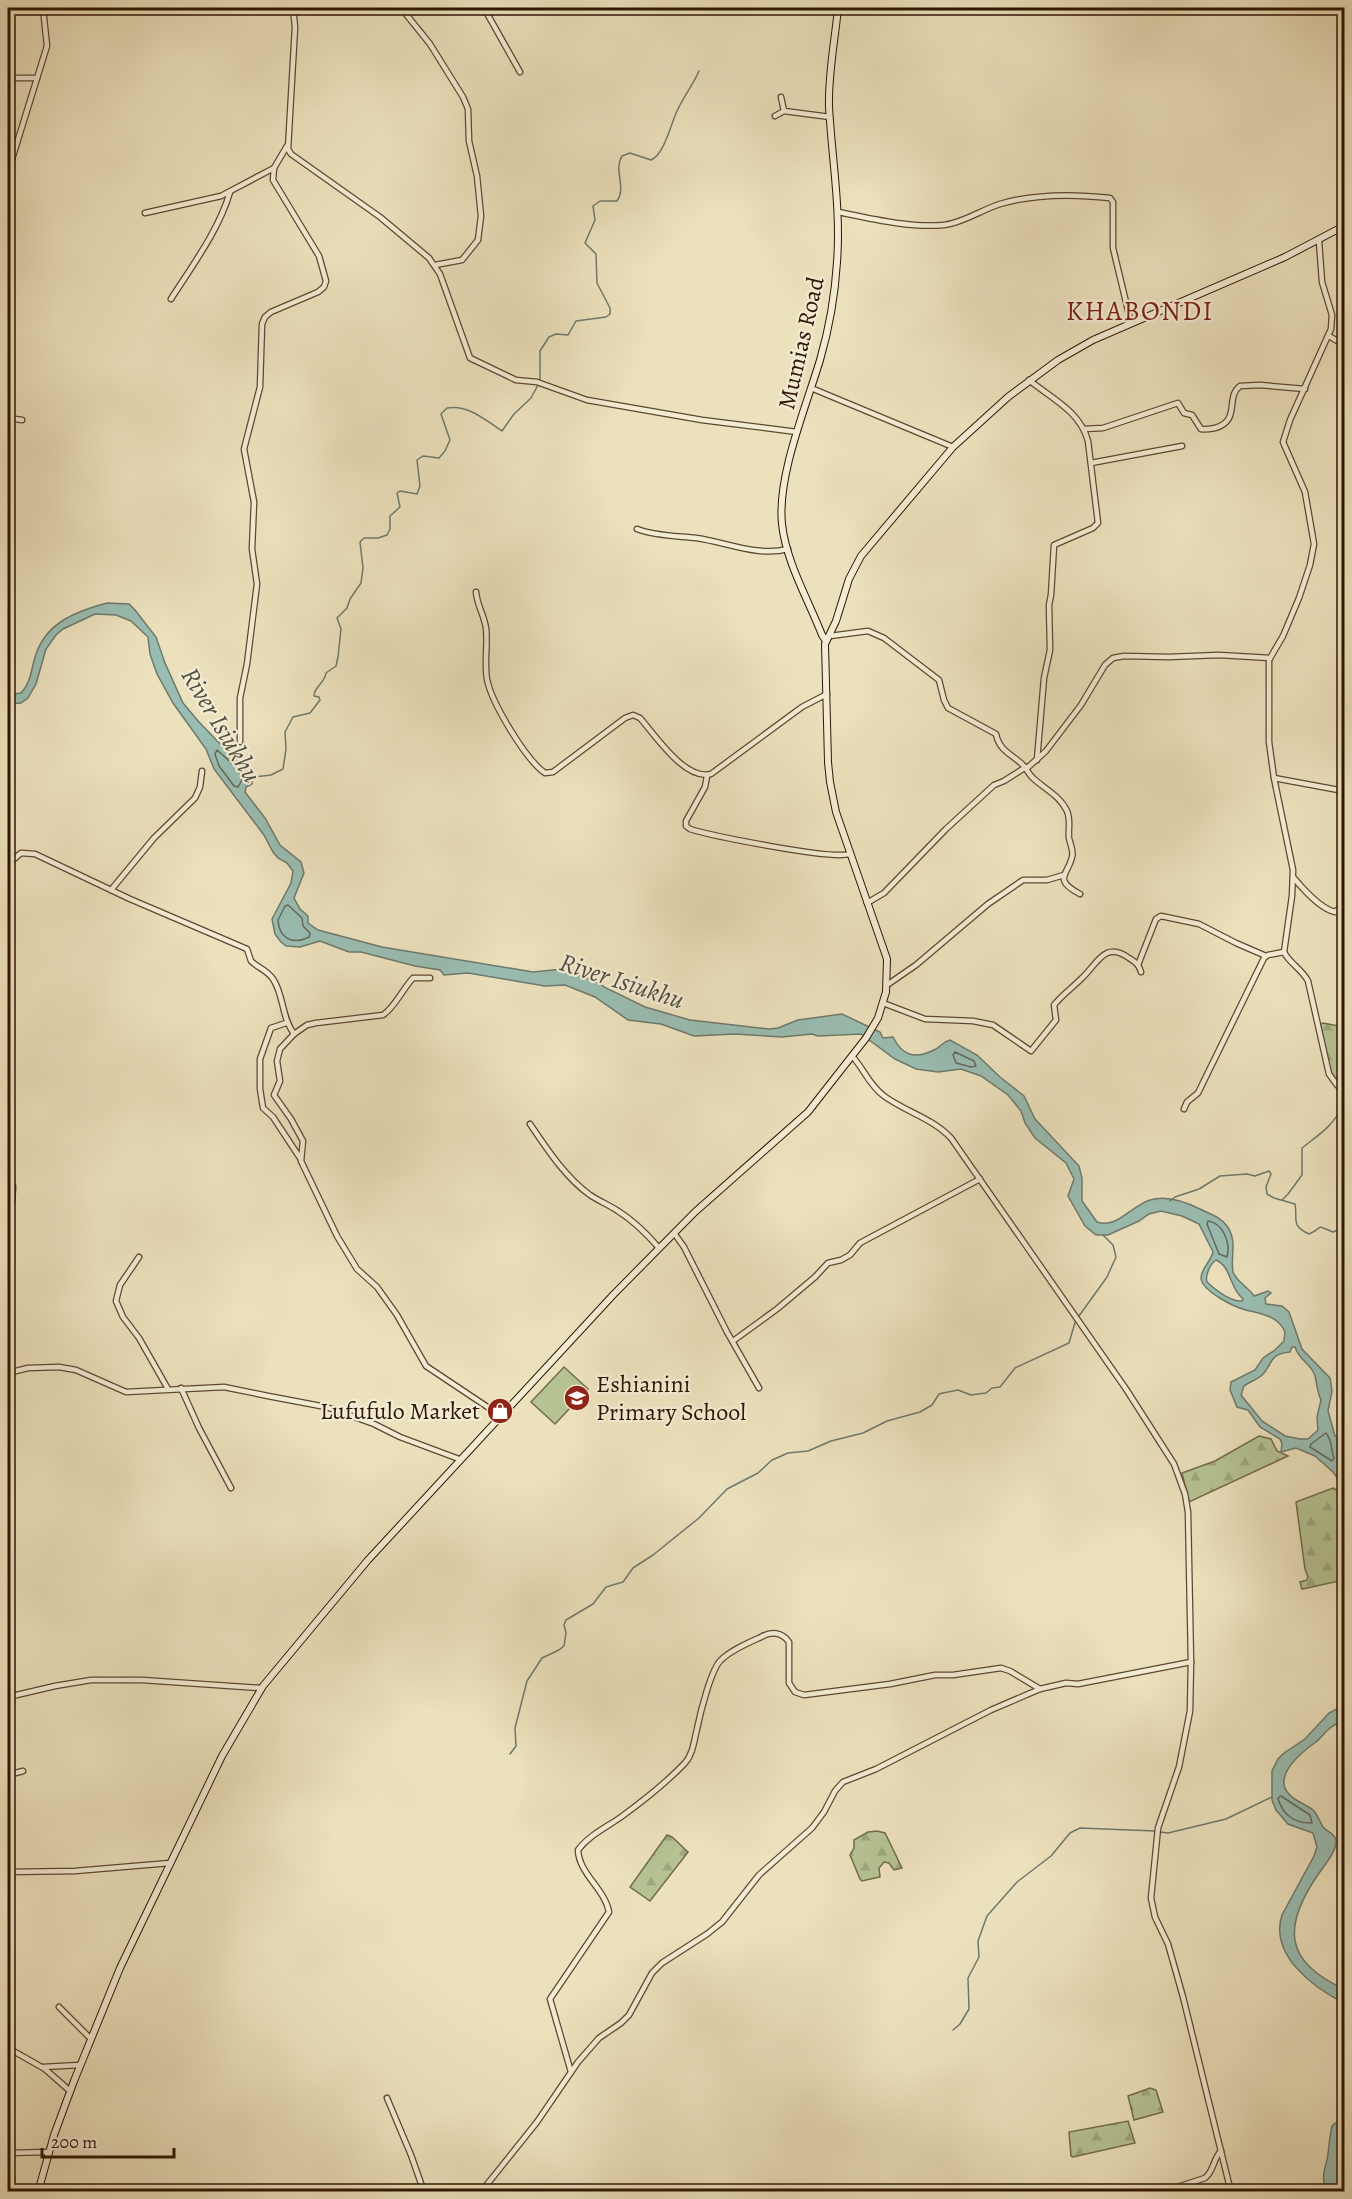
<svg xmlns="http://www.w3.org/2000/svg" width="1352" height="2199" viewBox="0 0 1352 2199" font-family="Alegreya,serif">
<style>
.forest{fill:url(#forest-firs);stroke:#726c4a;stroke-width:1.5}
.green{fill:#b6c393;stroke:#726c4a;stroke-width:1.5}
.water{fill:#99bdb2;stroke:#6e796c;stroke-width:1.5;fill-rule:evenodd}
.lines{fill:none;stroke-linecap:round;stroke-linejoin:round}
.shore{stroke:#64685a;stroke-width:1.5}
.stream{stroke:#6e796c;stroke-width:1.5}
.street-casing{stroke:#5e4731;stroke-width:7}
.secondary-casing{stroke:#2e1402;stroke-width:8}
.street{stroke:#f3ecd4;stroke-width:4.5}
.secondary{stroke:#f3ecd4;stroke-width:6}
.labels{text-anchor:middle;dominant-baseline:central;stroke-width:4.5;stroke-linejoin:round;paint-order:stroke}
.street-label{font-size:24px;fill:#2e1402;stroke:#f3ecd4}
.poi-label{font-size:24px;fill:#2e1402;stroke:#f3ecd4;text-anchor:start}
.water-label{font-size:26px;font-style:italic;fill:#534f40;stroke:#f3ecd4}
.quarter-label{font-size:27px;letter-spacing:1.5px;fill:#7a1f14;stroke:#f3ecd4}
</style>
<defs>
<pattern id="forest-firs" width="22" height="20" patternUnits="userSpaceOnUse" patternTransform="scale(1.5)"><rect width="22" height="20" fill="#b6c393"/><path d="M5 1l3.5 6h-7zM16 11l3.5 6h-7z" fill="#9da77d"/></pattern>
</defs>
<rect width="100%" height="100%" fill="#ece1bd"/>
<filter id="stains"><feTurbulence type="fractalNoise" baseFrequency=".00333" numOctaves="4"/><feColorMatrix values="0 0 0 0 .2 0 0 0 0 .09 0 0 0 0 .02 0 0 0 .5 -.17"/></filter>
<radialGradient id="worn" r=".72"><stop offset=".6" stop-color="#630" stop-opacity="0"/><stop offset="1" stop-color="#630" stop-opacity=".3"/></radialGradient>
<g class="forest">
<polygon points="1323,1023 1344,1027 1344,1082 1338,1082 1330,1072 1320,1025"/>
<polygon points="1259,1436 1271,1439 1277,1451 1288,1456 1189,1502 1182,1473 1215,1461"/>
<polygon points="1333,1488 1338,1491 1344,1504 1344,1580 1302,1589 1300,1582 1307,1580 1308,1577 1305,1569 1296,1502"/>
<polygon points="868,1832 877,1831 885,1833 902,1868 894,1870 889,1863 884,1862 879,1868 880,1877 862,1881 860,1879 850,1855 854,1848 854,1840"/>
<polygon points="667,1835 672,1837 688,1852 650,1901 630,1887"/>
<polygon points="1150,2088 1156,2090 1163,2112 1134,2120 1128,2096"/>
<polygon points="1128,2121 1135,2143 1073,2157 1071,2156 1069,2132"/>
</g>
<polygon class="green" points="564,1367 588,1389 555,1424 531,1402"/>
<g class="water">
<path d="M107,603L129,604L135,610L156,637L165,663L183,703L199,722L252,777V784L246,787L245,792L265,818L280,845L301,862L304,873L294,898L300,909L308,916V923L318,930L382,947L533,972L563,969L601,984L604,987L645,1007L690,1020L769,1029L778,1028L798,1020L842,1014L880,1032L883,1038L893,1037C902,1055 914,1060 934,1050C941,1047 942,1042 950,1040L977,1055L1000,1077L1024,1096L1035,1119L1079,1166L1082,1178V1201L1097,1222C1117,1229 1131,1206 1150,1200C1166,1195 1186,1202 1200,1209C1210,1214 1221,1217 1227,1226C1238,1242 1230,1257 1233,1272C1236,1281 1249,1288 1254,1296L1268,1291L1271,1293L1265,1298L1266,1304L1282,1306L1289,1312L1302,1349L1330,1378L1332,1391L1328,1411L1335,1436L1343,1439L1337,1449L1344,1464V1487L1333,1472L1315,1456L1296,1448L1281,1452L1282,1444L1280,1439L1260,1427L1248,1410L1237,1407L1230,1390L1231,1382L1255,1370L1263,1358L1275,1350L1284,1341L1285,1332C1279,1316 1261,1314 1246,1310C1234,1307 1202,1291 1201,1278C1201,1269 1211,1261 1213,1252L1199,1224L1182,1216L1161,1211L1149,1214L1139,1221L1108,1235H1096L1085,1226L1068,1196L1074,1179L1066,1163L1035,1138L1025,1123L1021,1111L1008,1095L981,1076L961,1069L938,1072L916,1069L895,1059L861,1034L818,1036L812,1034L782,1037L735,1034L694,1036L661,1024L628,1020L595,997L565,985L545,986L468,973L444,975L440,970L415,966L361,952H349L320,941L300,947L286,946L281,942L275,934L272,919L291,883L293,871L287,863L278,858L273,852L264,835L214,769L206,749L173,703L157,674L150,654L148,637L131,621L116,615L95,614L63,629L56,635L46,649L36,684L28,698L21,703L8,704V695L21,693C32,681 31,668 36,654C47,622 77,611 107,603ZM1216,1260C1232,1267 1229,1288 1243,1299L1242,1301C1231,1302 1215,1290 1207,1282C1205,1275 1210,1264 1216,1260ZM1292,1347H1295C1300,1362 1311,1363 1315,1376C1317,1384 1317,1391 1321,1400L1317,1417L1318,1430L1308,1439H1300L1285,1436L1262,1421L1241,1395L1244,1386C1249,1382 1256,1380 1261,1376C1273,1366 1267,1354 1290,1352Z"/>
<path d="M1344,1705V1720C1339,1723 1333,1725 1329,1729C1324,1733 1321,1738 1316,1742C1303,1751 1273,1775 1288,1793C1295,1802 1307,1804 1314,1811C1318,1816 1320,1822 1323,1827C1327,1832 1335,1833 1336,1840C1337,1852 1323,1867 1317,1876C1282,1928 1285,1962 1344,1989V2003C1314,1988 1269,1955 1282,1915L1314,1856L1317,1847L1313,1833L1288,1824L1276,1810L1272,1800V1771L1278,1759L1284,1753L1305,1739L1329,1713Z"/>
<path d="M1344,2116V2135L1339,2161V2181L1344,2186V2191H1328C1319,2179 1326,2168 1328,2154C1329,2145 1330,2135 1332,2126Z"/>
</g>
<g class="lines">
<g class="shore">
<polygon points="217,750 235,766 243,778 238,787 234,786 219,766 215,754"/>
<path d="M288,905L302,918L303,926L310,933L309,937C293,945 279,939 278,920L285,906Z"/>
<polygon points="955,1052 974,1061 976,1066 971,1067 956,1063 953,1055"/>
<path d="M1208,1221C1223,1223 1231,1243 1227,1257L1219,1254L1207,1224Z"/>
<path d="M1326,1433C1333,1441 1330,1449 1334,1458L1332,1461L1310,1447L1311,1444Z"/>
<path d="M1281,1796L1310,1815L1312,1823C1296,1824 1282,1815 1278,1798Z"/>
</g>
<g class="stream">
<path d="M540,381V351L549,337L556,334L568,335L576,321L606,317L610,314V308L597,283L596,254L585,243L595,220L593,206L600,201H617C627,187 613,171 622,156L630,153L651,160C665,154 671,122 678,109C684,96 693,85 699,71"/>
<path d="M253,777L271,775L283,769L286,749L285,732L293,717L310,713L320,700L319,697L314,696C314,687 325,683 326,673L336,666L338,657L341,629L337,618L347,608L350,599L361,583L363,568L360,542L364,538H378L387,535L390,529V516L400,507L397,493L400,491L417,494L420,486L417,460L423,456L439,458L445,451L450,440L441,414L447,408C468,404 485,420 502,431L514,414L531,398L538,385"/>
<path d="M1282,1200L1288,1194L1302,1175V1148C1321,1133 1332,1127 1344,1104"/>
<path d="M1170,1201L1175,1197L1199,1189L1220,1176L1247,1174L1255,1176L1269,1171L1271,1174L1266,1187L1267,1194L1274,1198L1295,1204C1298,1219 1290,1225 1309,1234C1325,1227 1314,1224 1333,1232L1344,1227"/>
<polyline points="1079,1316 1107,1277 1116,1257 1113,1245 1103,1235"/>
<polyline points="510,1754 516,1746 515,1728 527,1681 542,1658 559,1650 564,1646 566,1633 564,1625 566,1620 593,1604 606,1587 623,1582 633,1568 653,1555 699,1518 727,1489 758,1473 772,1460 788,1453 808,1451 831,1441 863,1433 887,1421 920,1412 932,1405 939,1394 943,1393 958,1390 971,1395 986,1393 992,1388 1000,1387 1015,1368 1069,1343 1076,1319"/>
<polyline points="1160,1832 1168,1833 1226,1819 1272,1797"/>
<polyline points="953,2030 960,2024 969,2009 968,1978 979,1957 978,1941 987,1916 1017,1882 1051,1856 1070,1833 1080,1828 1155,1831"/>
</g>
<g class="street-casing">
<g id="street">
<polyline points="293,8 295,27 288,149 291,154 380,217 429,258 440,274 470,358 516,380 537,382 587,400 702,420 797,432"/>
<polyline points="401,8 430,44 463,97 468,109 469,141 477,176 481,216 478,240 462,260 435,265"/>
<polyline points="484,8 520,72"/>
<polyline points="8,10 22,8"/>
<polyline points="8,78 37,78"/>
<polyline points="781,97 784,111 830,117"/>
<polyline points="775,116 784,111"/>
<polyline points="8,172 47,46 43,8"/>
<path d="M838,212C872,219 910,228 944,225C963,223 981,210 1000,204C1034,194 1075,194 1110,198L1113,202V248L1131,323"/>
<polyline points="145,213 221,196 274,168"/>
<path d="M1319,241L1322,282L1332,315L1331,329L1290,420L1283,442L1305,492L1314,544L1310,565L1299,598L1283,636L1269,660V742L1274,778L1293,870L1292,896L1284,952C1289,963 1302,969 1308,981L1329,1074L1337,1085L1344,1091"/>
<path d="M171,299C192,266 219,230 230,192"/>
<polyline points="1329,336 1344,345"/>
<path d="M1029,380C1051,398 1080,411 1088,441L1098,523L1093,528L1054,545L1051,595L1049,605L1050,650L1044,678L1037,760"/>
<polyline points="811,388 953,447"/>
<polyline points="8,418 22,420"/>
<path d="M1084,429L1103,428L1178,403L1184,413L1192,415L1201,429C1206,430 1210,429 1215,428C1241,421 1225,397 1240,386L1260,385L1305,389"/>
<polyline points="1091,463 1182,446"/>
<path d="M637,529C655,536 678,536 696,538C726,542 758,557 788,549"/>
<path d="M476,592C477,605 484,615 486,628C488,645 484,662 487,679C491,702 526,760 545,773L553,772L625,718L633,715L640,718C655,735 685,781 711,774L802,707L827,694"/>
<path d="M830,636L868,631L884,638L939,680L944,700L948,708L996,734C999,750 1011,754 1022,764C1027,769 1029,775 1034,779C1045,789 1060,796 1067,811C1071,820 1068,829 1069,838C1070,844 1074,851 1072,857C1068,875 1052,879 1080,894"/>
<polyline points="240,742 240,698 247,664 257,584 252,549 254,502 244,449 260,387 262,324 265,317 271,312 318,292 324,287 326,281 319,256 273,180 274,168 287,146"/>
<polyline points="1026,769 1046,751 1081,705 1105,665 1113,658 1124,656 1168,657 1219,655 1270,658"/>
<path d="M707,776L705,787L686,821V826L690,829C713,836 832,860 849,854"/>
<polyline points="1274,778 1344,791"/>
<path d="M8,864L21,853L35,854L130,899L247,949L251,961C258,968 267,970 273,979C284,995 281,1016 294,1034L280,1049L277,1061L280,1081L274,1095L291,1119L303,1141L301,1161L337,1236L357,1269L377,1287L397,1315L426,1366L501,1416"/>
<path d="M1293,877C1302,888 1321,909 1335,912L1344,904"/>
<polyline points="111,890 154,838 195,798 200,787 202,771"/>
<polyline points="867,903 884,893 946,829 994,785 1004,781 1026,767"/>
<polyline points="1138,965 1156,919 1161,916 1199,924 1236,943 1266,956"/>
<polyline points="887,985 916,965 988,904 1023,880 1047,880 1064,875"/>
<path d="M883,1003L925,1019L973,1021L993,1025L1031,1051L1056,1020L1054,1005C1062,995 1072,988 1081,979C1097,965 1104,940 1129,958C1135,962 1139,964 1141,972"/>
<polyline points="286,1023 271,1028 260,1059 260,1089 263,1108 273,1117 300,1158"/>
<path d="M294,1034L307,1025L316,1023L383,1015C395,1007 402,990 413,978H430"/>
<path d="M852,1056C864,1069 869,1085 884,1096C906,1112 932,1118 951,1138L1126,1389L1174,1464L1185,1494L1188,1512L1191,1662L1190,1711L1179,1767L1158,1828L1151,1898L1155,1917L1168,1944L1183,1997L1231,2192"/>
<polyline points="1184,1109 1187,1102 1198,1093 1264,958 1268,955 1284,952"/>
<path d="M530,1124C547,1149 565,1177 590,1195C599,1201 609,1205 618,1211C634,1221 647,1234 659,1248"/>
<polyline points="8,1179 13,1186 12,1203 8,1207"/>
<polyline points="674,1233 684,1247 727,1332 759,1388"/>
<polyline points="139,1257 120,1285 116,1301 123,1317 139,1338 168,1389"/>
<polyline points="733,1341 777,1309 815,1277 828,1263 841,1260 850,1255 860,1243 980,1179"/>
<polyline points="8,1373 28,1368 59,1367 76,1370 126,1392 224,1387 268,1396 326,1407 374,1424 400,1437 459,1459"/>
<polyline points="181,1388 199,1428 231,1488"/>
<polyline points="8,1697 55,1686 91,1680 142,1680 261,1688"/>
<polyline points="8,1775 23,1771"/>
<polyline points="8,1872 75,1871 170,1863"/>
<polyline points="59,2007 90,2038"/>
<polyline points="8,2048 45,2069 70,2091"/>
<polyline points="43,2067 80,2065"/>
<path d="M571,2072L550,1999L609,1912C605,1889 579,1874 578,1850C589,1835 607,1827 621,1817C643,1801 666,1783 685,1763C693,1754 694,1741 697,1729C700,1714 711,1669 721,1660C731,1650 748,1643 761,1637C771,1631 782,1632 789,1642V1683L795,1692L804,1695L890,1684L935,1675H953L1001,1668L1010,1671L1040,1689"/>
<polyline points="387,2098 411,2155 424,2192"/>
<polyline points="8,2153 49,2152"/>
<polyline points="481,2192 537,2122 578,2062 599,2038 621,2023 629,2015 652,1973 662,1963 707,1934 722,1922 759,1875 812,1828 824,1812 835,1791 843,1782 876,1769 991,1710 1040,1689 1066,1683 1078,1684 1191,1662"/>
<path d="M1162,2192L1205,2178C1214,2171 1213,2159 1221,2151"/>
</g>
</g>
<g class="secondary-casing">
<g id="secondary">
<path d="M826,641L822,635C808,599 786,562 782,524C777,476 806,407 820,360C829,329 835,295 837,262C841,210 832,159 829,107C828,74 835,40 838,8"/>
<polyline points="38,2192 54,2135 74,2081 120,1968 222,1756 263,1686 368,1560 614,1294 695,1212 808,1112 866,1038 878,1018 886,992 887,959 836,812 830,782 828,762 825,644 836,621 849,579 861,556 953,447 1008,397 1058,360 1093,340 1285,257 1344,226"/>
</g>
</g>
<use href="#street" class="street"/>
<use href="#secondary" class="secondary"/>
</g>
<defs>
<g id="school-disc" transform="scale(1.35)"><circle r="9.5" fill="#8f2418" stroke="#f3ecd4"/><path d="M0-5L7-2L0 1L-7-2ZM-4 1L0 2.5L4 1V4Q0 6-4 4Z" fill="#fff"/></g>
<g id="shop-disc" transform="scale(1.35)"><circle r="9.5" fill="#8f2418" stroke="#f3ecd4"/><path d="M-5-2.5h2.3a2.7 3.5 0 0 1 5.4 0H5L5.5 6h-11ZM-1.5-2.5h3a1.5 2.3 0 0 0-3 0Z" fill="#fff"/></g>
</defs>
<g fill-rule="evenodd">
<use href="#school-disc" x="577" y="1398"/>
<use href="#shop-disc" x="500" y="1411"/>
</g>
<g class="labels">
<g class="street-label">
<text transform="translate(801 343) rotate(-77)">Mumias Road</text>
</g>
<g class="poi-label">
<text x="596" y="1384">Eshianini<tspan x="596" dy="28">Primary School</tspan></text>
<text x="480" y="1411" text-anchor="end">Lufufulo Market</text>
</g>
<g class="water-label">
<text transform="translate(221 725) rotate(59)">River Isiukhu</text>
<text transform="translate(622 981) rotate(18)">River Isiukhu</text>
</g>
<g class="quarter-label">
<text x="1140" y="311">KHABONDI</text>
</g>
</g>
<rect width="1352" height="2199" fill="none" stroke="#ece1bd" stroke-width="30"/>
<rect x="9" y="9" width="1334" height="2181" fill="none" stroke="#2e1402" stroke-width="3"/>
<rect x="15" y="15" width="1322" height="2169" fill="none" stroke="#2e1402" stroke-width="1.5"/>
<path d="M42 2148v9h132v-9" fill="none" stroke="#2e1402" stroke-width="3"/>
<text x="51" y="2148" font-size="18" fill="#2e1402" stroke="#f3ecd4" stroke-width="4.5" paint-order="stroke">200 m</text>
<rect width="100%" height="100%" filter="url(#stains)"/>
<rect width="100%" height="100%" fill="url(#worn)"/>
</svg>
